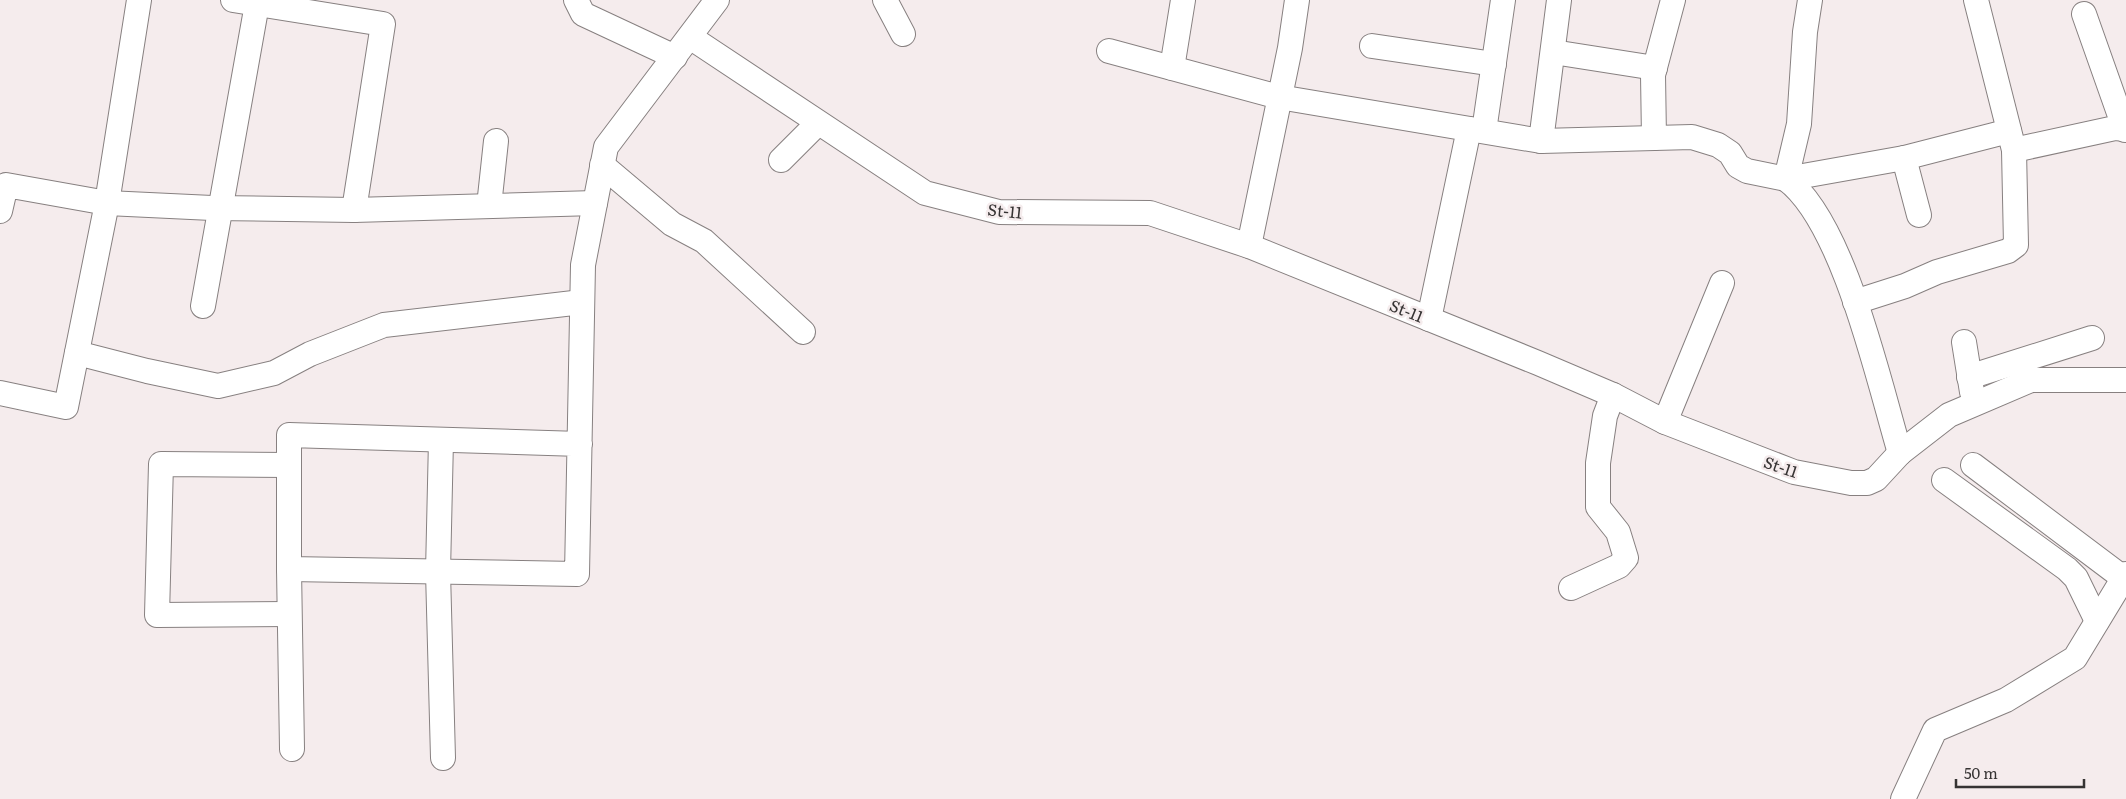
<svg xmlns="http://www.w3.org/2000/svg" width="2126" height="799" viewBox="0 0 2126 799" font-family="Literata,serif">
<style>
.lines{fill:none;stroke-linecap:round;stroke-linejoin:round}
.minor-casing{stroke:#878080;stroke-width:26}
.minor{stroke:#fff;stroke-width:24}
.labels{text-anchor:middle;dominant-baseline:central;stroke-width:5;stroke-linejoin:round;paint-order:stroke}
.street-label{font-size:16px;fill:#363333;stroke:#f5eced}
</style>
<rect width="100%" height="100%" fill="#f5eced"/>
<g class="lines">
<g class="minor-casing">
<g id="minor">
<polyline points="233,0 383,24 354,210"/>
<polyline points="576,0 583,14 675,57"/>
<polyline points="885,0 903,34"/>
<path d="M1810,0L1805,32L1799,124L1786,179C1844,222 1879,383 1900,453"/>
<polyline points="2084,14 2125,130"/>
<polyline points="690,37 925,193 999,212 1150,213 1249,246 1538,363 1613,395 1665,422 1794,472 1851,483 1867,483 1876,479 1900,453 1949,415 2031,380 2126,380"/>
<polyline points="1372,46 1494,64"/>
<polyline points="1109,51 1279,97 1541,141 1692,137 1718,145 1730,153 1738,166 1747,171 1786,179 1904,158 2009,131"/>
<polyline points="1553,52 1655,68"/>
<polyline points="1172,68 1183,0"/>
<polyline points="1484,131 1503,0"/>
<polyline points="1654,138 1653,75 1673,0"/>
<polyline points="1541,141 1559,0"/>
<polyline points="2014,150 2115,128 2126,129"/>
<polyline points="1904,158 1919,215"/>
<polyline points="781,160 818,123"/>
<polyline points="602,165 672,224 704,241 803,332"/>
<polyline points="489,206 496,141"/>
<polyline points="0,211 6,185 107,203 212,208 354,210 595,203"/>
<polyline points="1249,246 1290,48 1297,0"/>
<polyline points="1855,302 1905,286 1937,272 2008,251 2016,245 2014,150 1976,0"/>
<polyline points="203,306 257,4"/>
<polyline points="1429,319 1469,129"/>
<polyline points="1964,342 1972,392"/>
<polyline points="77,353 147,371 218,386 274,373 310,354 384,325 582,302"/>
<polyline points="1969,377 2092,338"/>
<polyline points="0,393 66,407 107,203 139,0"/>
<polyline points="1665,422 1722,283"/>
<polyline points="441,440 438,572 443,758"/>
<polyline points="580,444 289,435 289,569 577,574 583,265 606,147 717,0"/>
<polyline points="289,465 161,464 157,615 289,614"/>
<polyline points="1973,465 2122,577"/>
<polyline points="1944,480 2067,569 2076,578 2097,621"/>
<polyline points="289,569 292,749"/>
<polyline points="1571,588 1619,566 1626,558 1618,532 1598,507 1598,463 1605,416 1613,395"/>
<polyline points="1903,799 1935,730 2006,700 2075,658 2126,574"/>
</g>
</g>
<use href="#minor" class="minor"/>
</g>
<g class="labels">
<g class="street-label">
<text transform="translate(1005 210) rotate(6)">St-11</text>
<text transform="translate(1407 310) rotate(22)">St-11</text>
<text transform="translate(1781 466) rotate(19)">St-11</text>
</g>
</g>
<path d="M1956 779v8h128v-8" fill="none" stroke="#363333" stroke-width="2.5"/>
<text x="1964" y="779" font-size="15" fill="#363333" stroke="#f5eced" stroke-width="4" paint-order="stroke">50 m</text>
</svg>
